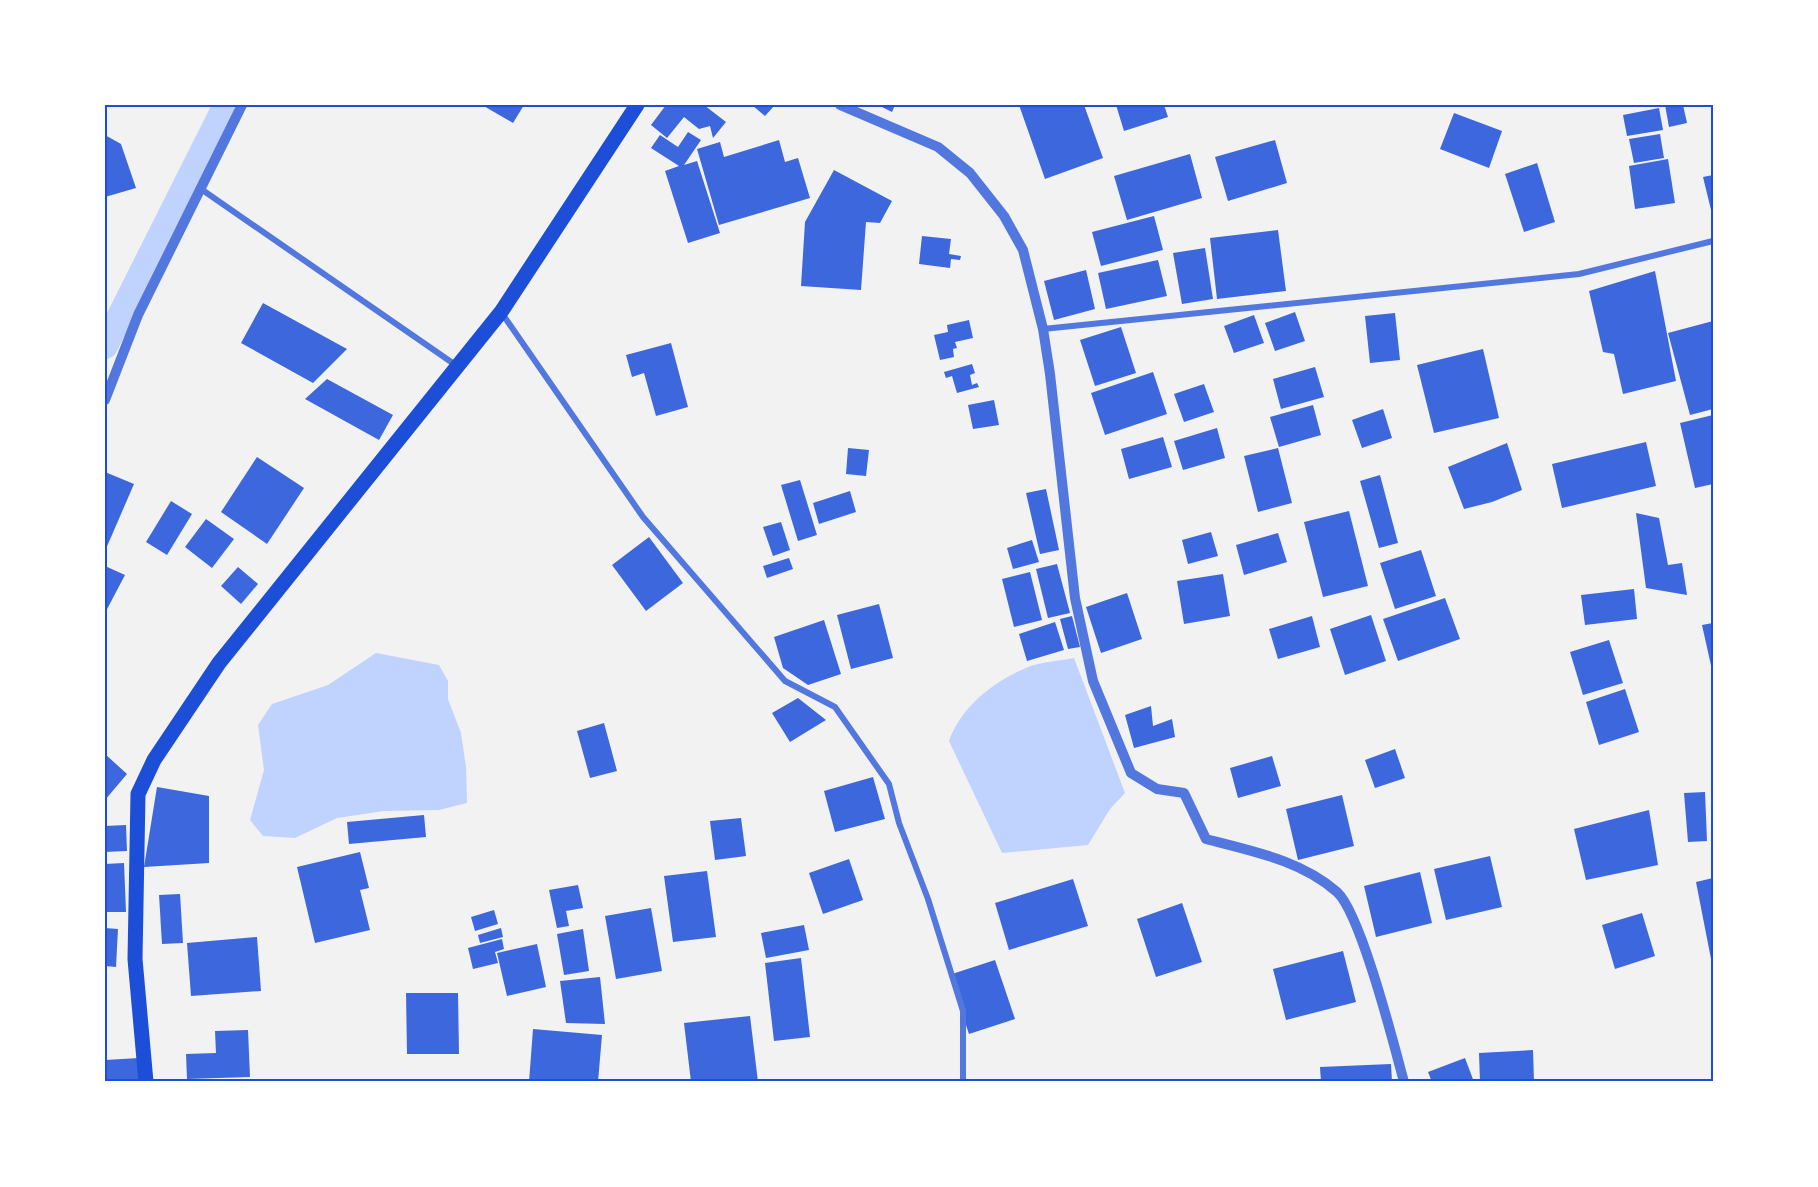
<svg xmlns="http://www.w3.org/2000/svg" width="1818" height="1187" viewBox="0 0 1818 1187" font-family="Lora,serif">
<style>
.water{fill:#bfd3fe}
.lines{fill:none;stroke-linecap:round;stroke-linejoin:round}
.canal{stroke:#bfd3fe;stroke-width:26}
.building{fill:#3d67dc}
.minor{stroke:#5277de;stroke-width:6}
.tertiary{stroke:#5277de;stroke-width:10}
.primary{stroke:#1d4ed8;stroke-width:15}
.neatline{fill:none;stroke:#1d4ed8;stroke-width:2}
</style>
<rect width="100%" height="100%" fill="#f2f2f2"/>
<g class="water">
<polygon points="376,653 439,665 448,681 448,699 461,733 466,767 467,803 439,810 384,811 337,818 295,838 263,836 250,820 264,770 258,725 272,704 328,685"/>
<path d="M1074,658L1125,793L1110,809L1088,845L1002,853L949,741C962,706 993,682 1028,667C1041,662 1059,661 1074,658Z"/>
</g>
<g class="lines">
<polyline class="canal" points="105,346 226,105"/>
</g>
<g class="building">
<polygon points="482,105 524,105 513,123"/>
<polygon points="666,105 704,105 726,122 713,138 710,126 699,129 684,117 667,138 651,125"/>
<polygon points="752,105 775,105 765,116"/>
<polygon points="878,105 895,105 892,112"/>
<polygon points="1019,105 1084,105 1103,158 1045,179"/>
<polygon points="1116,105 1164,105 1168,117 1124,131"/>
<polygon points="1665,105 1683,105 1687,123 1669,127"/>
<polygon points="1659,108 1663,130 1627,136 1623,115"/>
<polygon points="1454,113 1502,131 1489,168 1440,149"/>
<polygon points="688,132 701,140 684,165 697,161 720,233 688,243 665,171 679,166 651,148 660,135 678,147"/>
<polygon points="1660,134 1664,158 1634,163 1629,139"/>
<polygon points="105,135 121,144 136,188 105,197"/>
<polygon points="779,140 785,162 798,158 810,198 719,225 697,149 720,142 724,157"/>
<polygon points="1275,140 1287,183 1228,201 1215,157"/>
<polygon points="1190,154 1202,198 1127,220 1114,176"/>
<polygon points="1668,159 1675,203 1635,209 1629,166"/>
<polygon points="1537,163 1555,222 1524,232 1505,174"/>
<polygon points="834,170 892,201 880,223 866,222 861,290 801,286 805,222"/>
<polygon points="1713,175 1713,214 1712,214 1703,177"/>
<polygon points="1154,216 1163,250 1101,266 1092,232"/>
<polygon points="1278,230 1286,291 1217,299 1210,238"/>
<polygon points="922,236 951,239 949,254 961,256 960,260 951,259 950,268 919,264"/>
<polygon points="1205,248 1213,299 1182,304 1173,253"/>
<polygon points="1158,260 1167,296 1106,309 1098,273"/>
<polygon points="1086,270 1095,309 1054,320 1044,281"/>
<polygon points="1655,271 1676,381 1623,394 1614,354 1603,352 1589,291"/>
<polygon points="263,303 347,349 313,383 241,343"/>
<polygon points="1295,312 1305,341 1275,351 1265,323"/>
<polygon points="1395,313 1400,360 1370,363 1365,316"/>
<polygon points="1254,315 1264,343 1234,353 1224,326"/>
<polygon points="969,320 973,338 955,342 957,348 953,349 954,357 940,360 934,335 948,332 947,325"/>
<polygon points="1713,321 1713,409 1690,415 1668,333"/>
<polygon points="1121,327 1136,373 1095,386 1080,340"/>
<polygon points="671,343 688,407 656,416 644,373 632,377 626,355"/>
<polygon points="1483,349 1499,418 1434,433 1417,365"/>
<polygon points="972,364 975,373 970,375 972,385 977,383 979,387 957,393 952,376 946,378 944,372"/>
<polygon points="1315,367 1324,397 1281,409 1273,379"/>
<polygon points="1153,372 1167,414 1105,435 1091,393"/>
<polygon points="327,379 393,415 379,440 305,399"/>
<polygon points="1204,384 1214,412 1184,422 1174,394"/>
<polygon points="994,400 999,425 973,429 968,405"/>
<polygon points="1313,405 1321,435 1279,447 1270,417"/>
<polygon points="1383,409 1392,438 1362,448 1352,420"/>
<polygon points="1713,415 1713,484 1695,488 1680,423"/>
<polygon points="1217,428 1225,458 1183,470 1174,441"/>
<polygon points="1163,437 1172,467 1129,479 1121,449"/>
<polygon points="1646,442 1656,486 1562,508 1552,464"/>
<polygon points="1507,443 1522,490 1492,502 1464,509 1448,467"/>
<polygon points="848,448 869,450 866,476 846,474"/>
<polygon points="1278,448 1292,503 1258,512 1244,456"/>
<polygon points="257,457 304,488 267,544 221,512"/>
<polygon points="105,472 134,484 105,551"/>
<polygon points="1380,475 1398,543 1379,548 1360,481"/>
<polygon points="800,480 817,535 798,541 781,485"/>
<polygon points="1046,489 1059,550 1040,554 1026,493"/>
<polygon points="850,491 856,512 819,524 813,503"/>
<polygon points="171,501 192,514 167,555 146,542"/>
<polygon points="1349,511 1368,586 1323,597 1304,522"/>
<polygon points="1636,513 1659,518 1668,565 1682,563 1687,595 1646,588"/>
<polygon points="206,519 234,539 212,568 185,547"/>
<polygon points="781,522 790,550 773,556 763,527"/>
<polygon points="1211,532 1218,556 1188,564 1182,540"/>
<polygon points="1278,533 1287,562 1244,575 1236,545"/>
<polygon points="649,537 683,583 646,611 612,565"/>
<polygon points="1032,540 1039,562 1013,569 1007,548"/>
<polygon points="1421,550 1436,596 1395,609 1380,563"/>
<polygon points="789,558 793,569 767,578 763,566"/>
<polygon points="1057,564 1070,613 1048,618 1036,569"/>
<polygon points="105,566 125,575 105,613"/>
<polygon points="238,567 258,584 241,604 221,586"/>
<polygon points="1030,572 1042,620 1014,627 1002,579"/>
<polygon points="1223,574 1230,616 1184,624 1177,581"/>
<polygon points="1634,589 1637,619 1585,625 1581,595"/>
<polygon points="1127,593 1142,639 1101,653 1086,607"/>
<polygon points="1445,598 1460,639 1398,661 1383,619"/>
<polygon points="879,604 893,658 851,669 837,615"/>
<polygon points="1371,615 1386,661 1345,675 1330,629"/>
<polygon points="1072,616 1080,647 1068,649 1060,619"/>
<polygon points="1312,616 1320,647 1278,659 1269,629"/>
<polygon points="824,620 841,674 808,685 783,668 774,637"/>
<polygon points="1055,622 1064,650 1027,661 1019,634"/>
<polygon points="1713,623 1713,670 1712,670 1702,625"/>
<polygon points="1609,640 1623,683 1583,695 1570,652"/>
<polygon points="1625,689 1639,732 1599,745 1586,702"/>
<polygon points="798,698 826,720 790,742 772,713"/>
<polygon points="1151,706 1153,726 1172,719 1175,737 1134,748 1125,715"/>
<polygon points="604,723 617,771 590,778 577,731"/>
<polygon points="1395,749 1405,778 1375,788 1365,760"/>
<polygon points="105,754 127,774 105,800"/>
<polygon points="1272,756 1281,786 1238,798 1230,768"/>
<polygon points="873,777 885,819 835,832 824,791"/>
<polygon points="157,787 209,796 209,863 144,867"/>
<polygon points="1705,792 1707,841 1688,842 1684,793"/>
<polygon points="1342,795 1354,846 1298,860 1286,809"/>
<polygon points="1649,810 1658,865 1586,880 1574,829"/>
<polygon points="424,815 426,837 349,844 347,822"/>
<polygon points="741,818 746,856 715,860 710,821"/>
<polygon points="126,825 127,851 105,852 105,826"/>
<polygon points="360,852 369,888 360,890 370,930 315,943 297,867"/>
<polygon points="1490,856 1502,907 1446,920 1434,869"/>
<polygon points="849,859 863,900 823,914 809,873"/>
<polygon points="124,863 126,912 105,912 105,864"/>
<polygon points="707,871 716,937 673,942 664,876"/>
<polygon points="1420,872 1432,923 1376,937 1364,886"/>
<polygon points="1713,878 1713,959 1711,959 1696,882"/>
<polygon points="1073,879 1088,926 1009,950 995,903"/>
<polygon points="578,885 583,908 566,911 569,926 557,928 549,890"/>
<polygon points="180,894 183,943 162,944 159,895"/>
<polygon points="1182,903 1202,962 1156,977 1137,919"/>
<polygon points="651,908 662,971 616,979 605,916"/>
<polygon points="494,910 498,924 475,931 471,917"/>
<polygon points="1642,913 1655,956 1615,969 1602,925"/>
<polygon points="804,925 809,950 766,958 761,933"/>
<polygon points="105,928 118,929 116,967 105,966"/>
<polygon points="501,928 503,937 480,943 478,935"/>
<polygon points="583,929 589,971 564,975 557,934"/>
<polygon points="257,937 261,991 191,996 187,943"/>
<polygon points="502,939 504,949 495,952 498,963 473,969 468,948"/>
<polygon points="537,944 546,987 507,996 497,953"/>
<polygon points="1343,951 1356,1002 1286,1020 1273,969"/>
<polygon points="801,958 810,1037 774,1041 765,963"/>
<polygon points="995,960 1015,1019 969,1034 949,975"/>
<polygon points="600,977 605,1024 566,1023 560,981"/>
<polygon points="406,993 458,993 459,1054 407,1054"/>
<polygon points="750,1016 758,1082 691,1082 684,1023"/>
<polygon points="533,1029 602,1035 598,1082 529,1082"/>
<polygon points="248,1030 250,1077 187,1079 186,1054 216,1053 215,1031"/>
<polygon points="1533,1050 1534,1082 1480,1082 1479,1053"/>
<polygon points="139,1058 141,1082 105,1082 105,1060"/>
<polygon points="1465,1058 1474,1082 1432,1082 1428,1072"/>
<polygon points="1391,1064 1392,1082 1321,1082 1320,1067"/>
</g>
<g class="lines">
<g class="minor">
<polyline points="201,189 457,366"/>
<polyline points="501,312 643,517 785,681 835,707 889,784 899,823 928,899 963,1011 963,1082"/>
<polyline points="1043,329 1579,274 1713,241"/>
</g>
<g class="tertiary">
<path d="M840,105L938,147L970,173L1004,216L1023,250L1043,329L1050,374L1075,598L1093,681L1131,773L1157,789L1184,793L1206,839C1251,851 1301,860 1337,892C1361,914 1394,1045 1404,1082"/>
<polyline points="105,400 138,315 242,105"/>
</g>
<polyline class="primary" points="146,1082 135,959 138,794 154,760 219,663 501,312 637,105"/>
</g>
<rect width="1818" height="1187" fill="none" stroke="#ffffff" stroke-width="213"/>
<rect x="106" y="106" width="1606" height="974" class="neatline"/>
</svg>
